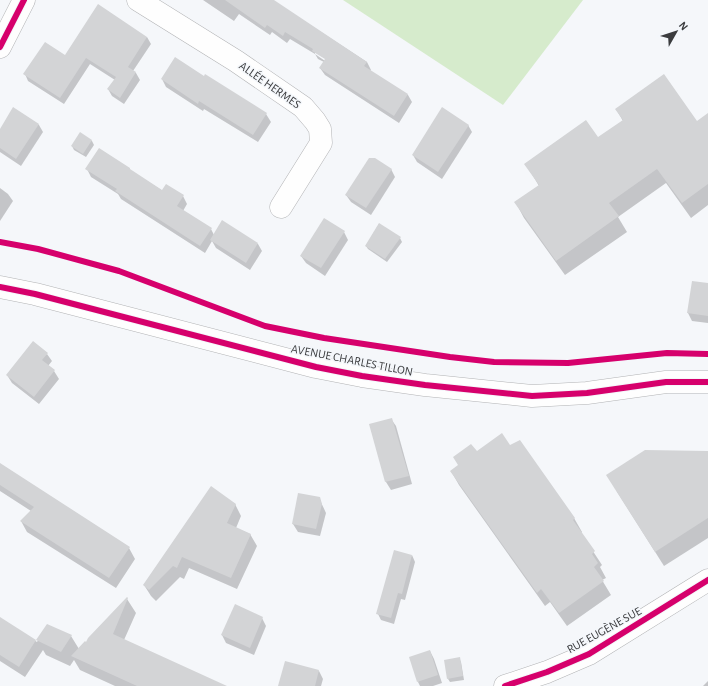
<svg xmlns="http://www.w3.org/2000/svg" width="708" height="686" viewBox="0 0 708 686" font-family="'Alegreya Sans',sans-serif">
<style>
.green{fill:#d6ebcc}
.shadow{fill:#0003;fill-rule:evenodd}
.building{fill:#d3d4d6}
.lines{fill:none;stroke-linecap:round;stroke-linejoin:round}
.minor-casing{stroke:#b2b3b5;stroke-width:23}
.minor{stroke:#fefefe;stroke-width:22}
.cycleway-casing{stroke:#f4f7fb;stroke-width:8}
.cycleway{stroke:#d6006c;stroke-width:6}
.labels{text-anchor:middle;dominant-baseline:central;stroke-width:3;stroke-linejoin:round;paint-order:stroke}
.street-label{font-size:12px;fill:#3b3c3e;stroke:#f4f7fb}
</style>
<rect width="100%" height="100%" fill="#f5f7fa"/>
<polygon class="green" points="343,0 583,0 503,105"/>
<g class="shadow">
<path d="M203,0H272L367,62L371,70L370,71L408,95L412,102L399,123L325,75L320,68L324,62L318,59L315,54L290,39L287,43L272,32L270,35L239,14L234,21ZM315,52L329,61L328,63L315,54Z"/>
<polygon points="147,37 151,44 133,71 136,73 140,80 124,104 112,96 108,89 115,80 90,64 64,104 28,81 25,74 65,57"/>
<polygon points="204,77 266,114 271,122 258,142 204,109 203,111 166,87 162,79"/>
<polygon points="13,109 39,125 43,132 21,166 0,152 0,131"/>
<polygon points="616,109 697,122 708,114 708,205 691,218 666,183 618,217 627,232 565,275 524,218 516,203 539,186 526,164 598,139 623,121"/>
<polygon points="468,125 472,132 442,179 417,162 413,155"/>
<polygon points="80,134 92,141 94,145 86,157 74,150 72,146"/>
<polygon points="87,169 132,172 163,191 183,196 187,204 183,211 211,229 214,235 258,244 262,251 250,270 216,248 212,241 205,253 121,199 118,194 91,177"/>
<polygon points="391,169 395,177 371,215 351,202 346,195"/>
<polygon points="0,188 8,194 13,201 0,221"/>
<polygon points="379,224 400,238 402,242 387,262 368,249 366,246"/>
<polygon points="344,232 348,240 325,276 306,263 301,256"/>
<polygon points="708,284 708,323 692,321 688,313"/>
<polygon points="47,354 52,361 48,366 54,371 59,379 39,404 12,383 7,375"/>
<polygon points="391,419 396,426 412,484 391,490 386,482 370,425"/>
<polygon points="510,446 574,518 582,532 581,533 602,565 600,567 606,578 602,580 611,595 567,626 550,602 545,606 459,485 451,471 477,453"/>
<polygon points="708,452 708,538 664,566 616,490"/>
<polygon points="0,465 129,548 135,559 116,588 27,532 21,521 31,511 0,491"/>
<polygon points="319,498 326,513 320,536 298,532 293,524"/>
<polygon points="235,504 241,516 236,528 250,534 257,546 237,589 189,568 184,579 180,577 156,601 151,596 144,585"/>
<polygon points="412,555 415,562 405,600 401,599 394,624 381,620 378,614"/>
<polygon points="127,599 136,613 124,640 211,686 115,686 80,670 74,660 70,666 46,655 43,650 25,677 0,661 0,618 37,642 47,625 71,636 79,649 87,643"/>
<polygon points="262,618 266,626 254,655 226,643 222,635"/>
<polygon points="430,651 434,659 442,683 433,686 420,686 418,682"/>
<polygon points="459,658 461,662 464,680 450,682 448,679"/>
<polygon points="319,671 323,679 321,686 279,686"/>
<polygon points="708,681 708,686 703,686"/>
</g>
<g class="building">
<polygon points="225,0 274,0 367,62 364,66 408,94 394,116 319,68 325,59 312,51 313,49 285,32 283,36 267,25 265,28"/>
<polygon points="98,4 147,37 128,67 136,72 120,98 107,89 116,77 86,58 60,98 23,74 45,42 65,55"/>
<polygon points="175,57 204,76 205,74 267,113 253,135 199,101 198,104 161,79"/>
<polygon points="664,74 697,121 708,113 708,184 682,203 657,169 609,203 619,216 556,261 514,202 539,185 524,164 586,120 598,137 623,120 615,109"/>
<polygon points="13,107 39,124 16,159 0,148 0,129"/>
<polygon points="442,107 469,125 438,172 412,155"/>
<polygon points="80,132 92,140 83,154 71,146"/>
<polygon points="99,148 130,168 130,169 162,190 166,184 184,195 177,206 212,228 200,246 115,191 117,189 85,169"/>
<polygon points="369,158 375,158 392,169 366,208 345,195"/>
<polygon points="324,218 345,231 321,268 300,256"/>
<polygon points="222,220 258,243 246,263 210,240"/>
<polygon points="379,223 401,237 385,259 365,246"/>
<polygon points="692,281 708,283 708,316 687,313"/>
<polygon points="33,341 48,353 42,360 55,370 34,397 6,375"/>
<polygon points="392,418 409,476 385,482 369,424"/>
<polygon points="502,433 510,445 520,440 575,518 573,520 595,551 592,554 598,563 594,567 604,581 559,613 541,589 537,593 450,471 458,465 453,457 471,444 477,451"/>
<polygon points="645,450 708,451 708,518 655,552 606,475"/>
<polygon points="0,463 130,547 109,578 20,521 34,507 0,485"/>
<polygon points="211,486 236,504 227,523 251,534 231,578 182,557 177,568 173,566 149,590 143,585"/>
<polygon points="298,493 320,497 322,504 316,529 292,524"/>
<polygon points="394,550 412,555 402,594 398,593 391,618 376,614"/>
<polygon points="127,597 128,598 113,634 227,686 137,686 71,656 85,641 86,642 88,638"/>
<polygon points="235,604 263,617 250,648 221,635"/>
<polygon points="0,617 36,640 19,667 0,655"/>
<polygon points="47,624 72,635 61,652 36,640"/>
<polygon points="430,650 438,675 417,682 409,657"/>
<polygon points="460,657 463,676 447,679 444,660"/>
<polygon points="285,661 319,670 315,686 278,686"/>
</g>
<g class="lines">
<g class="minor-casing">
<g id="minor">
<polyline points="138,0 236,61 303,107 315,121 320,129 321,143 281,207"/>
<polyline points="0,47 24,0"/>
<polyline points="0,287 35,294 316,367 362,376 425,385 532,396 587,393 666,382 708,382"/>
<polyline points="505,686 547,672 589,654 708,580"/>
</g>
</g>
<use href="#minor" class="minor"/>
<g class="cycleway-casing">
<g id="cycleway">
<polyline points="0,47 24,0"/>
<polyline points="0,242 38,249 119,271 265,326 324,338 450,357 494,362 568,363 667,353 708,354"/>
<polyline points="0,287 35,294 316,367 362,376 425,385 532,396 587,393 666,382 708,382"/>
<polyline points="505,686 547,672 589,654 708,580"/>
</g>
</g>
<use href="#cycleway" class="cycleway"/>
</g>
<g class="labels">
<g class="street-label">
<text transform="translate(270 85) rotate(35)">ALLÉE HERMES</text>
<text transform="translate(352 360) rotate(11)">AVENUE CHARLES TILLON</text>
<text transform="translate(604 630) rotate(-29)">RUE EUGÈNE SUE</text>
</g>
</g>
<g transform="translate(676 32) rotate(51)" stroke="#f4f7fb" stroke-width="3" paint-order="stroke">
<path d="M0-3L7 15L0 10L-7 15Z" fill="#3b3c3e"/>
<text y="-6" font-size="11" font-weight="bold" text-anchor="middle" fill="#3b3c3e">N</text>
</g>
</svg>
